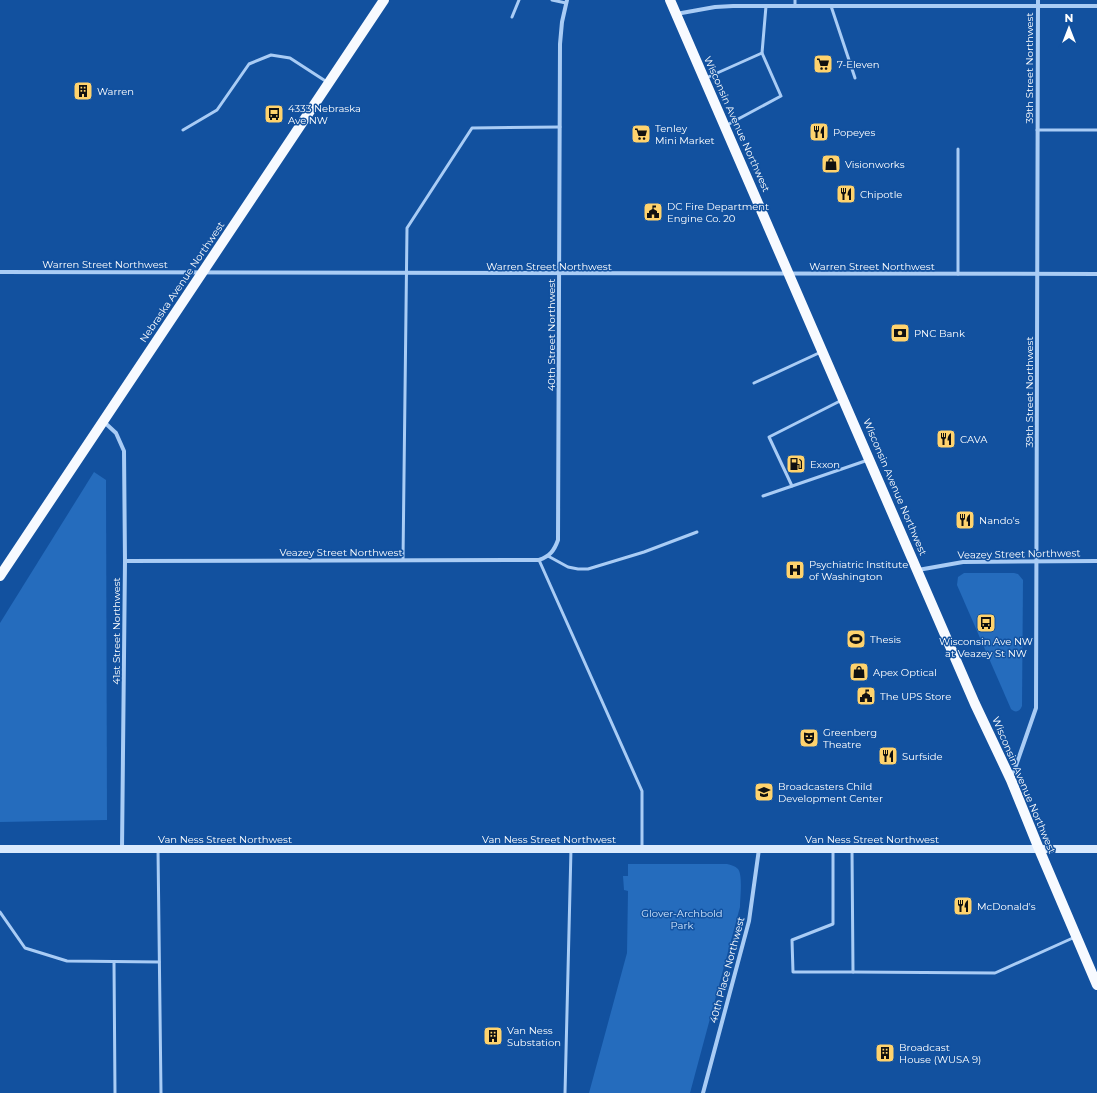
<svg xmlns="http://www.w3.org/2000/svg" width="1097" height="1093" viewBox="0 0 1097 1093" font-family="Montserrat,sans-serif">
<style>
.green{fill:#256cbd}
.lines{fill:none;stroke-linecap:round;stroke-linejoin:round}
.service{stroke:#a9ccf5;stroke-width:3}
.minor{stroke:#a9ccf5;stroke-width:4}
.secondary{stroke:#daeafd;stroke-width:8}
.primary{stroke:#f7faff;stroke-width:10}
.labels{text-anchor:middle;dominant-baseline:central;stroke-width:3;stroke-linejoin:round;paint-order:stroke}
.poi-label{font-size:10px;fill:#fff;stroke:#12519f;text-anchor:start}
.street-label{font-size:10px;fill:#fff;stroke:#12519f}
.park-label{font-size:10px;fill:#d2e7fe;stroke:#12519f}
</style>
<rect width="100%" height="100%" fill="#12519f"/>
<g class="green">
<polygon points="94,472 106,480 107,820 0,822 0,623"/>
<path d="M964,573H1014L1018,574L1023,580L1022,706C1020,712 1015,713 1011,709L957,585L958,577Z"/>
<path d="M628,864H727C731,865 735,866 738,869C743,875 740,899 740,907L690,1093H589L627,953L628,891L624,890L623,876H628Z"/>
</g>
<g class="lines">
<g class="service">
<polyline points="552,0 566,3"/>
<polyline points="795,6 795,0"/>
<polyline points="831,6 855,78"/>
<polyline points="512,17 519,0"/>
<polyline points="762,53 766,6"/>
<polyline points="706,78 762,53 781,96 727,125"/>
<polyline points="183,130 217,110 249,64 271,55 290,58 327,82"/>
<polyline points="1037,130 1097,130"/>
<polyline points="958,274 958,149"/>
<polyline points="754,383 821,352"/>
<polyline points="792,486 769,437 842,400"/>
<polyline points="763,496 868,460"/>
<polyline points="548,556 568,567 578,569 588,569 644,552 697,532"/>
<polyline points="403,560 407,228 472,128 560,127"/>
<polyline points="539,560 642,791 642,848"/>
<polyline points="158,849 161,1093"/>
<polyline points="833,849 833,924 792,940 793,972 853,972 852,850"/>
<polyline points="0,912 25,948 67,961 159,962"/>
<polyline points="114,962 115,1093"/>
<polyline points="853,972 995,973 1075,937"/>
<polyline points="565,1093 571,849"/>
</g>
<g class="minor">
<polyline points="676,14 715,7 733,6 1097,6"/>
<polyline points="0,272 1097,274"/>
<polyline points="103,421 116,433 124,451 125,561 122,849"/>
<path d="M125,561L539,560C550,556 554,551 558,540L560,44L562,22L567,0"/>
<polyline points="918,570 963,562 1097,561"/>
<polyline points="1012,777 1036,708 1038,0"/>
<polyline points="703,1093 749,921 759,849"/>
</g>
<polyline class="secondary" points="0,849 1097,849"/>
<g class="primary">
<polyline points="670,0 975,704 1011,780 1039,849 1097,985"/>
<polyline points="0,576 384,0"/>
</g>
</g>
<defs>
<g id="supermarket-square" transform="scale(1)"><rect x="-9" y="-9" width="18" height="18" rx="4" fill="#ffd36d" stroke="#12519f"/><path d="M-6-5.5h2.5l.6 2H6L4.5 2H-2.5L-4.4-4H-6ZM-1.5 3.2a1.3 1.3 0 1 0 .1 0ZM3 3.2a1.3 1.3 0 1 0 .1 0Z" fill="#111"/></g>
<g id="building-square" transform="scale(1)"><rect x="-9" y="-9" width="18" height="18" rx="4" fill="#ffd36d" stroke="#12519f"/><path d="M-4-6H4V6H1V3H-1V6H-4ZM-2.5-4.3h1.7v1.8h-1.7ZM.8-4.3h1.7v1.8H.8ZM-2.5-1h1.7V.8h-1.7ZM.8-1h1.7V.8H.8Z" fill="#111"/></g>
<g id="bus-square" transform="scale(1)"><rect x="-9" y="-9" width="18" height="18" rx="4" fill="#ffd36d" stroke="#12519f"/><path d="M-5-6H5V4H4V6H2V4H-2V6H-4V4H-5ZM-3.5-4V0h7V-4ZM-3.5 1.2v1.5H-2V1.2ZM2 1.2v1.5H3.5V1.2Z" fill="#111"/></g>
<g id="restaurant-square" transform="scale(1)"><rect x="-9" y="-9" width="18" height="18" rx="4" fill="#ffd36d" stroke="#12519f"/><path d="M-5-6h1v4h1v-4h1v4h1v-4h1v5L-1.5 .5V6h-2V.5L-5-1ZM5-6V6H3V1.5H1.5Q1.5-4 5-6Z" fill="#111"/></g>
<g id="shop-square" transform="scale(1)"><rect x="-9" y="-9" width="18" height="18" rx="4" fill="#ffd36d" stroke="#12519f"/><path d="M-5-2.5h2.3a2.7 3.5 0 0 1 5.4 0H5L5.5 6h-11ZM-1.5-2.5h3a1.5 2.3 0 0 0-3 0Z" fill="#111"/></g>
<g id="civic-square" transform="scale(1)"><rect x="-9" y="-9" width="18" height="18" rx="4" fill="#ffd36d" stroke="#12519f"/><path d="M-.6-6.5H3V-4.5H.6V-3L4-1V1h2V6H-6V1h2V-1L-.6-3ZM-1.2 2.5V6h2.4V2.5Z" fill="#111"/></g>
<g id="bank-square" transform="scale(1)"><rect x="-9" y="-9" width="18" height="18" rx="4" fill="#ffd36d" stroke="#12519f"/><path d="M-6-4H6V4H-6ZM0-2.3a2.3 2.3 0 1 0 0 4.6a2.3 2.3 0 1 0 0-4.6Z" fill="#111"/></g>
<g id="fuel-square" transform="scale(1)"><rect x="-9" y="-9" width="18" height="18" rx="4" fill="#ffd36d" stroke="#12519f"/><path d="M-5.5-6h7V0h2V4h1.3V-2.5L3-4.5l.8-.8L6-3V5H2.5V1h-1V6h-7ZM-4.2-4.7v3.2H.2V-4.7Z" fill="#111"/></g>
<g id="hospital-square" transform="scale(1)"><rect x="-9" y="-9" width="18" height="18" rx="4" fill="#ffd36d" stroke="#12519f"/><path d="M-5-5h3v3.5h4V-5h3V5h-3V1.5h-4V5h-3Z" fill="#111"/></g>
<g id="stadium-square" transform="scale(1)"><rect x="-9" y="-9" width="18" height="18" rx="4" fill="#ffd36d" stroke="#12519f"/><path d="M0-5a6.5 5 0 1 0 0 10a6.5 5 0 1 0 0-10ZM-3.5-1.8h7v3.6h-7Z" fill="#111"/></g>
<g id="theatre-square" transform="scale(1)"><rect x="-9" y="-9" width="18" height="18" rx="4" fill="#ffd36d" stroke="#12519f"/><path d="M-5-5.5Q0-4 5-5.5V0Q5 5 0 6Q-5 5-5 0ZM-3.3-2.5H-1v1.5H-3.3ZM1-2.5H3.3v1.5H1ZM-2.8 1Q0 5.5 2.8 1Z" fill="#111"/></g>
<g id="school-square" transform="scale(1)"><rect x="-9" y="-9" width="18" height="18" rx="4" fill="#ffd36d" stroke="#12519f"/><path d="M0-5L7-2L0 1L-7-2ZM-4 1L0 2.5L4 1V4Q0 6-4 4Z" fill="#111"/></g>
</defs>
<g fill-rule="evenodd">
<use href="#supermarket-square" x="823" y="64"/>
<use href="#building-square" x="83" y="91"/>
<use href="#bus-square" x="274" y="114"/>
<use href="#restaurant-square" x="819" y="132"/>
<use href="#supermarket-square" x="641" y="134"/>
<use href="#shop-square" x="831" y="164"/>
<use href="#restaurant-square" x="846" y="194"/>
<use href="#civic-square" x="653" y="212"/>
<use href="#bank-square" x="900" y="333"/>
<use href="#restaurant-square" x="946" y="439"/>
<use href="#fuel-square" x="796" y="464"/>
<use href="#restaurant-square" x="965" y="520"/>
<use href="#hospital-square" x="795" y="570"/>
<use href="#bus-square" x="986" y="623"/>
<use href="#stadium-square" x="856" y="639"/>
<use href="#shop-square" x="859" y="672"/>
<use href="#civic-square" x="866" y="696"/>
<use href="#theatre-square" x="809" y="738"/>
<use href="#restaurant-square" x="888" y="756"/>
<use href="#school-square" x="764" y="792"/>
<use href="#restaurant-square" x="963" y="906"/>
<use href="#building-square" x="493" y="1036"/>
<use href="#building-square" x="885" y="1053"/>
</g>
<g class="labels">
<g class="poi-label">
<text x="837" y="64">7-Eleven</text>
<text x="97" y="91">Warren</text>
<text x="288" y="108">4333 Nebraska<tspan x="288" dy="12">Ave NW</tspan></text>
<text x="655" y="128">Tenley<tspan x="655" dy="12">Mini Market</tspan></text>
<text x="833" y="132">Popeyes</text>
<text x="845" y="164">Visionworks</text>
<text x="860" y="194">Chipotle</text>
<text x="667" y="206">DC Fire Department<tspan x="667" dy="12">Engine Co. 20</tspan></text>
<text x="914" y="333">PNC Bank</text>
<text x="960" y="439">CAVA</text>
<text x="810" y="464">Exxon</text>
<text x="979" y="520">Nando's</text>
<text x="809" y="564">Psychiatric Institute<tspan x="809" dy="12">of Washington</tspan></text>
<text x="870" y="639">Thesis</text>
<text x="986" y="641" text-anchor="middle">Wisconsin Ave NW<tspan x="986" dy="12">at Veazey St NW</tspan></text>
<text x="873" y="672">Apex Optical</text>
<text x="880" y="696">The UPS Store</text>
<text x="823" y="732">Greenberg<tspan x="823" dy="12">Theatre</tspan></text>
<text x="902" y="756">Surfside</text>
<text x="778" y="786">Broadcasters Child<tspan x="778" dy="12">Development Center</tspan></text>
<text x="977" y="906">McDonald's</text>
<text x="507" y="1030">Van Ness<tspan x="507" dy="12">Substation</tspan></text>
<text x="899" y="1047">Broadcast<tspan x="899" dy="12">House (WUSA 9)</tspan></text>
</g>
<g class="street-label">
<text transform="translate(1029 68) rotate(-90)">39th Street Northwest</text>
<text transform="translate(737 124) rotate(66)">Wisconsin Avenue Northwest</text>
<text x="105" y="264">Warren Street Northwest</text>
<text x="549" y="266">Warren Street Northwest</text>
<text x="872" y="266">Warren Street Northwest</text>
<text transform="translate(182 282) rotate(-56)">Nebraska Avenue Northwest</text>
<text transform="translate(551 335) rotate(-90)">40th Street Northwest</text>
<text transform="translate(1029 392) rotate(-90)">39th Street Northwest</text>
<text transform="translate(895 487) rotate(67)">Wisconsin Avenue Northwest</text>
<text x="341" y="552">Veazey Street Northwest</text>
<text transform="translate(1019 554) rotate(-1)">Veazey Street Northwest</text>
<text transform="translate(116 631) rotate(-90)">41st Street Northwest</text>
<text transform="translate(1024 785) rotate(67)">Wisconsin Avenue Northwest</text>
<text x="225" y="839">Van Ness Street Northwest</text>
<text x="549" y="839">Van Ness Street Northwest</text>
<text x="872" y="839">Van Ness Street Northwest</text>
<text transform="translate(727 970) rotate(-75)">40th Place Northwest</text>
</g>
<g class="park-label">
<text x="682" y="913">Glover-Archbold<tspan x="682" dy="12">Park</tspan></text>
</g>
</g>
<g transform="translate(1069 28)" stroke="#12519f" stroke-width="3" paint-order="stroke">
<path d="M0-3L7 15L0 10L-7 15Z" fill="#ffffff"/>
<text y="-6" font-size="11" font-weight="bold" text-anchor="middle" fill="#ffffff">N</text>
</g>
</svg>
